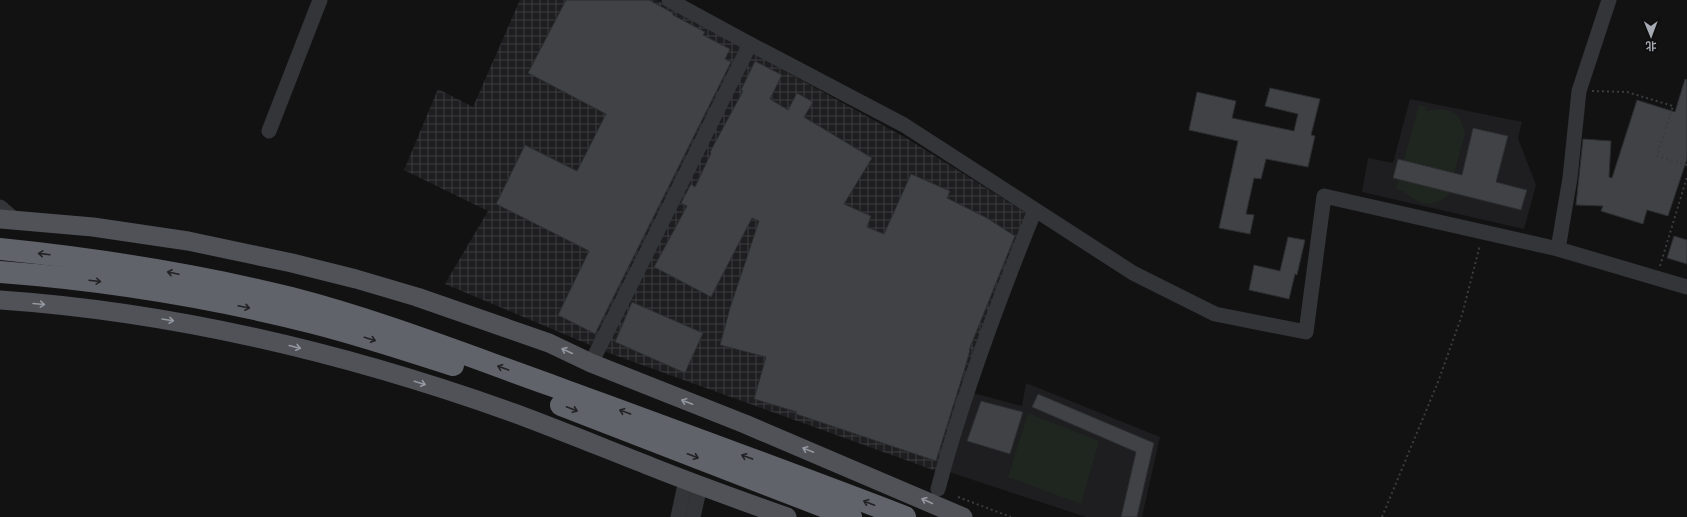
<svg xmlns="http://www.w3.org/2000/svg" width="1687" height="517" viewBox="0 0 1687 517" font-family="Signika,'Noto Sans SC',sans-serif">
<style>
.built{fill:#1e1e20}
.industrial{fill:url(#industrial-grid)}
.grass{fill:#1f261f}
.building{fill:#414246;stroke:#2c2d2f}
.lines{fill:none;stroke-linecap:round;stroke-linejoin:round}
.path{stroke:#3a3c3f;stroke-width:2;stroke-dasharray:2 3;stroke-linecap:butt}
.minor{stroke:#343538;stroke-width:15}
.major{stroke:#505257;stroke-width:19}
.highway{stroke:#606369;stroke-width:22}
.oneway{stroke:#222225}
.oneway2{stroke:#9498a1}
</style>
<defs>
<pattern id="industrial-grid" width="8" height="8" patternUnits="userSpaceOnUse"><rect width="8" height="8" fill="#1e1e20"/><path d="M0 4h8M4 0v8" fill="none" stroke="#3c3c3e"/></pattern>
</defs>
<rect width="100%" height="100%" fill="#121213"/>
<g class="built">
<polygon points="1410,99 1522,122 1518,138 1536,185 1524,229 1362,192 1368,158 1393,163"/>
<polygon points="1026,383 1160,437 1142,517 1086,517 946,471 973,393 1022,406"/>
</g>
<polygon class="industrial" points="520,0 657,0 906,138 1028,214 939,472 609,353 445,284 488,211 404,170 438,89 473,107"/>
<g class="grass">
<path d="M1419,105L1427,107L1426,111C1448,106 1461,111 1465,134L1448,195C1439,203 1427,207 1416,200C1407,196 1407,191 1396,189Z"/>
<polygon points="1028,413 1099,441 1081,504 1008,477"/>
</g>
<g class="building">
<polygon points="566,0 649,0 673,13 673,15 705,32 703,35 730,49 725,59 731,62 595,334 558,315 589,251 496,204 525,145 577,171 606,114 528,73"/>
<polygon points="755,61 782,75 770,99 788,110 797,93 813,102 804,117 872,158 844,204 871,216 867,227 884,234 911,174 950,191 947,198 987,218 1015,236 969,350 970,350 965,368 936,461 796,414 797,412 754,399 766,357 720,345 730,308 759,221 752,218 711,297 654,267 687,206 681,203 691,184 695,187 711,153 710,152 743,91 741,90"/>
<polygon points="1685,79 1687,80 1687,159 1668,216 1647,210 1643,224 1601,211 1603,206 1576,205 1583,139 1611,141 1609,177 1612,178 1637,100 1675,112"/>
<polygon points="1270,88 1320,99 1311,135 1315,136 1308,167 1266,159 1261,179 1254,178 1246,214 1254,215 1250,234 1219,228 1238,141 1189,130 1197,92 1236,101 1232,118 1294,131 1298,114 1265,106"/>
<polygon points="1473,128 1508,136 1496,182 1527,190 1521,210 1393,178 1398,159 1462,175"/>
<polygon points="1674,236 1687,240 1687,264 1667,258"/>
<polygon points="1288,237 1305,240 1297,275 1295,274 1289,299 1249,290 1254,265 1280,271"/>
<polygon points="632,302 703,333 685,373 615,342"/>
<polygon points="1038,394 1154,443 1137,517 1121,517 1136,452 1032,407"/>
<polygon points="981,401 1023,412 1010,454 967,441"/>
</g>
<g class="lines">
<g class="path">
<polyline points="1592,91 1627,92 1673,106 1657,156 1687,165"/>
<polyline points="1660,266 1687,177"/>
<polyline points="958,497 1011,517"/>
<polyline points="1382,517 1438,382 1462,315 1480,245"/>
</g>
<g class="minor">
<polyline points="669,0 750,44 904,125 1133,273 1215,314 1306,332 1324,196 1558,249 1687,287"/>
<polyline points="269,131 320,0"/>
<polyline points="0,207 14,219"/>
<polyline points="1558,249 1570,178 1579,91 1609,0"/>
<polyline points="591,363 646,254 750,44"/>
<path d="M938,489C963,394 998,301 1035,210"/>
<polyline points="678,517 686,480"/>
<polyline points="693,517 700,486"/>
</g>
<g class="major">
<polyline points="0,219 93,227 188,241 292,263 356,279 417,297 549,343 591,363 745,424 963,517"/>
<path d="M0,300C175,312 349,354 514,413C560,430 606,449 652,467C697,485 742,501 787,517"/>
</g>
<g class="highway">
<path d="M0,249C98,259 195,274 291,298C380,321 466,355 553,386C670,429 788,472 905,517"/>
<path d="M0,272C106,280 211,297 314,323C361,335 407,350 453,365"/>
<polyline points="561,405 851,517"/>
</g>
</g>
<defs><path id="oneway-shaft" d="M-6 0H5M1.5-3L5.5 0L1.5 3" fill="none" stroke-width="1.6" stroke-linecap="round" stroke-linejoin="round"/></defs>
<g class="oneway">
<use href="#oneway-shaft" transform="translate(44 254) rotate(-173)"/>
<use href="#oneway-shaft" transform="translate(173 273) rotate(-168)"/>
<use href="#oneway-shaft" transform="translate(95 281) rotate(7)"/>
<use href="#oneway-shaft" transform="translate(244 307) rotate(12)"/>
<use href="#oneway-shaft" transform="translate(370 339) rotate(17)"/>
<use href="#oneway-shaft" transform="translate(503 368) rotate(-160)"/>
<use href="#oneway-shaft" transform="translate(572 409) rotate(21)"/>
<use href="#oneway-shaft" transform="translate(625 412) rotate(-160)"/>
<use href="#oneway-shaft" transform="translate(693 456) rotate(21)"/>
<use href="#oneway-shaft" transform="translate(747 457) rotate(-160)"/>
<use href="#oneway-shaft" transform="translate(869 503) rotate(-159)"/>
</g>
<g class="oneway2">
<use href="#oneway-shaft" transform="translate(39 304) rotate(5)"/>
<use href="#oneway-shaft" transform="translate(168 320) rotate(9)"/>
<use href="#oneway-shaft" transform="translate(295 347) rotate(14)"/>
<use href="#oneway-shaft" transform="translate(567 351) rotate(-155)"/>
<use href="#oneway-shaft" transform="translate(420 383) rotate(17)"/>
<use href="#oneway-shaft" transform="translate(687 402) rotate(-159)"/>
<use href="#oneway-shaft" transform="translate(808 450) rotate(-158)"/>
<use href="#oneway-shaft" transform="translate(927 501) rotate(-156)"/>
</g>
<g transform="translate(1651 36) rotate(179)" stroke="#0d0d0e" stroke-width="3" paint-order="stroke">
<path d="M0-3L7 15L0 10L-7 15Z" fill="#a5aab3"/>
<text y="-6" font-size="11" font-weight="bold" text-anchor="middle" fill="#a5aab3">北</text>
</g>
</svg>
